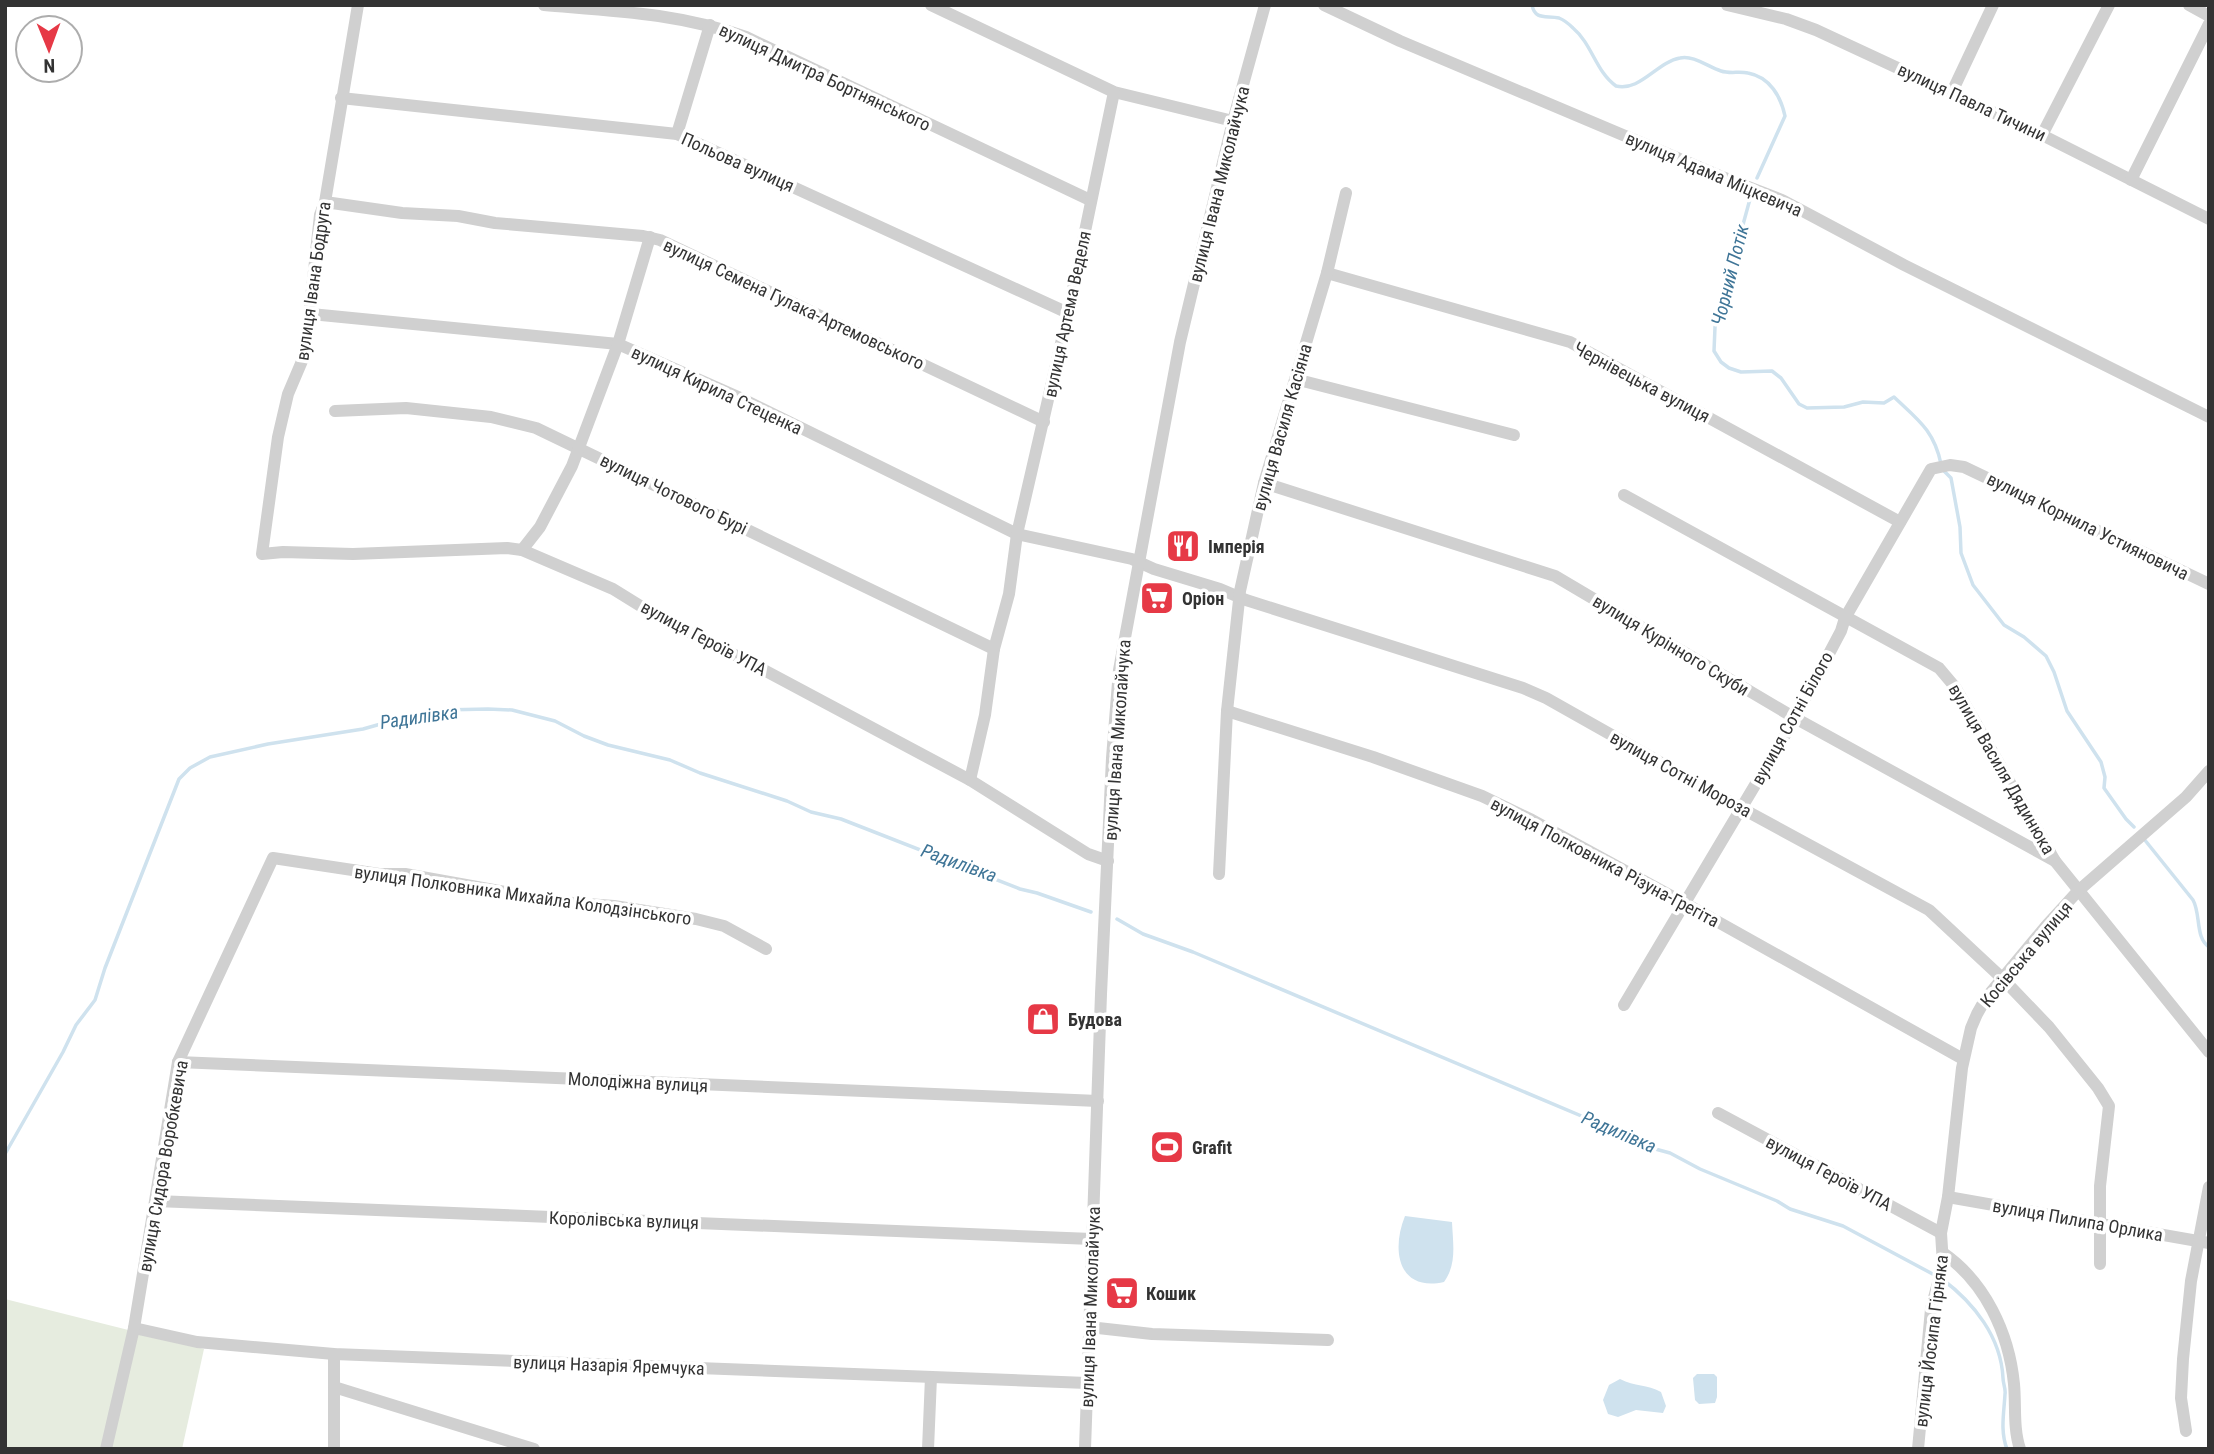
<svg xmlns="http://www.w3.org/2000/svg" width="2214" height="1454" viewBox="0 0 2214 1454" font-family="'Roboto Condensed',sans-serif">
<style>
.green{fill:#e6ecdf}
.water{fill:#cfe2ee}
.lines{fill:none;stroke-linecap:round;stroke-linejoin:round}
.stream{stroke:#cfe2ee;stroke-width:3.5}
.minor{stroke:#d0d0d0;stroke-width:12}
.labels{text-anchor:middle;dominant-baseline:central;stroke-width:7;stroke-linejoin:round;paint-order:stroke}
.street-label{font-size:18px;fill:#333;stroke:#fff}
.poi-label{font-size:18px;font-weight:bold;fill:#333;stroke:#fff;text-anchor:start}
.water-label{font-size:19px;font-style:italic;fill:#3f7597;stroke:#fff}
</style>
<rect width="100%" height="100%" fill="#fff"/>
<polygon class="green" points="5,1299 204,1349 182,1449 5,1449"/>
<g class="water">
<path d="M1405,1216L1452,1222C1453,1244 1457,1264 1444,1282C1398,1292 1391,1250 1405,1216Z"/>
<polygon points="1697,1374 1714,1374 1717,1377 1717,1397 1715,1403 1699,1404 1695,1400 1693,1378"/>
<path d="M1620,1379C1635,1387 1647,1384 1661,1392L1666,1406L1663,1413L1636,1410L1618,1417L1608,1414L1603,1400L1609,1385Z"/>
</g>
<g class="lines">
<g class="stream">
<path d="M1532,5C1535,21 1547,15 1559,18C1564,20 1569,24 1573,28C1592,44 1596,72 1616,86C1640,92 1657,62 1680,58C1694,55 1708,67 1721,71C1730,74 1739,71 1748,73C1770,77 1781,97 1785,116L1757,178"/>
<path d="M1750,199L1715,327L1714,351L1721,362L1729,368L1741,372L1772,371L1781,378L1799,404L1807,408L1844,407L1863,402L1884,403L1894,397C1917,419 1934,430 1941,464"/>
<polyline points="1944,471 1951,478 1960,527 1961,553 1973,585 2004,625 2024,637 2046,656 2054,672 2067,711 2101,762 2105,777 2104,788 2126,819 2134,827"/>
<path d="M2144,839L2193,900C2201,914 2195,938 2209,947"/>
<path d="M1117,919L1143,934L1193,952L1598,1123L1637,1144L1670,1153L1700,1169L1777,1201L1790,1209L1843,1226L1942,1279C1974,1303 2001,1337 2003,1378C2003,1384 2006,1389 2005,1394C2004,1413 2000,1431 2007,1449"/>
<polyline points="5,1154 63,1052 76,1025 95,1000 105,968 179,779 190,768 210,757 268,744 363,729 402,718 443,710 488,709 512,710 555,721 584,736 608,745 670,760 700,773 787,801 811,812 841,819 1020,889 1037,893 1091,912"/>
</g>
<g class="minor">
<polyline points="358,5 325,202 320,215 305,354 288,394 278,437 262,554 283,552 353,554 507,548 522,550 613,589 655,615 747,661 970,780 1088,854 1108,861"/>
<path d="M544,5C616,11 677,13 746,37L1090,200"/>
<polyline points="931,5 1114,92 1233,121"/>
<polyline points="1324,5 1400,41 1720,176 1782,200 1904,265 2209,417"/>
<polyline points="1727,5 1786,19 1816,30 2042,135 2209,219"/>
<polyline points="2189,5 2209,16"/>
<polyline points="1952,92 1993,5"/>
<polyline points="341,98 677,134 1068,313"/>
<polyline points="677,134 710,25"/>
<polyline points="2042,135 2109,5"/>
<polyline points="2131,180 2209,24"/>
<polyline points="325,202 402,213 458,216 495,223 643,236 660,240 1044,422"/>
<polyline points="1327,273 1570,342 1900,522"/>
<polyline points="311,314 618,344 738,397 1017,534 1132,559 1154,569 1220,589 1246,600 1523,688 1546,698 1741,808 1929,910 2003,979 2049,1027 2098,1088 2109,1106 2100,1186 2100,1264"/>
<polyline points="1295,379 1514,435"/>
<polyline points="335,411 406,408 491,417 536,428 994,649"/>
<polyline points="1264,483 1555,576 1795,718 2055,861"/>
<polyline points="1624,495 1939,668 1955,687 2055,861 2209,1052"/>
<polyline points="522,550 540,527 572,466 618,344 650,237"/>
<polyline points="1227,711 1373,757 1482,796 1532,820 1686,904 1963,1059"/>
<polyline points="970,780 985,715 994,649 1009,594 1017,534 1068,313 1114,92"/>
<polyline points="1219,874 1227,711 1240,591 1264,483 1327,273 1346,193"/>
<polyline points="1624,1005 1795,718 1841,631 1845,618 1931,469 1950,465 1964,467 2209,584"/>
<polyline points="178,1062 1098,1101"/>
<polyline points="1718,1113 1941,1233"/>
<polyline points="1948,1197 2209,1243"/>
<polyline points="156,1201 1092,1239"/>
<path d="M1943,1253C1985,1282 2009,1333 2014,1384C2016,1405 2013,1428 2020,1449"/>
<polyline points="1089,1327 1152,1334 1328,1340"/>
<polyline points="134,1328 197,1342 334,1354 1087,1383"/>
<polyline points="334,1354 334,1449"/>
<polyline points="334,1387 534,1449"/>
<polyline points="2186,1431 2181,1398 2183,1359 2191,1281 2209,1187"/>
<polyline points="106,1449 134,1328 178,1062 273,858 379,874 405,874 560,902 614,906 696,919 724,926 766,949"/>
<polyline points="928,1449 931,1377"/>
<polyline points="1085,1449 1101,994 1112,758 1119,670 1180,342 1233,121 1265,5"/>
<polyline points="1918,1449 1931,1309 1943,1264 1941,1233 1948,1197 1962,1068 1971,1028 1977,1014 1986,998 2046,926 2078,891 2186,797 2209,771"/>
</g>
</g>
<defs>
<g id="restaurant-square" transform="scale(1.75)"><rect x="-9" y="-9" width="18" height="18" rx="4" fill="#e63946" stroke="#fff"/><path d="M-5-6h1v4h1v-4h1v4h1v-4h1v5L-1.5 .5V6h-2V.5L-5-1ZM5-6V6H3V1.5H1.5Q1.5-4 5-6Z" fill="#fff"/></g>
<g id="supermarket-square" transform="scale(1.75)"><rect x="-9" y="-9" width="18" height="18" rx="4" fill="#e63946" stroke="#fff"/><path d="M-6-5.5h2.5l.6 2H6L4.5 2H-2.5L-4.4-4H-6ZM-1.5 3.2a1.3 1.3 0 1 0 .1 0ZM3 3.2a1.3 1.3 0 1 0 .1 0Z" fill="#fff"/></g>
<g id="shop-square" transform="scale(1.75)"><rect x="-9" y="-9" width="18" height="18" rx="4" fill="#e63946" stroke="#fff"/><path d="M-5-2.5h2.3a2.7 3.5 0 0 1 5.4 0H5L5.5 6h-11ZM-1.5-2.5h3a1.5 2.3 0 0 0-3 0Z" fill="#fff"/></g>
<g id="stadium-square" transform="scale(1.75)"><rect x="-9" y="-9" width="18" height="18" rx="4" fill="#e63946" stroke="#fff"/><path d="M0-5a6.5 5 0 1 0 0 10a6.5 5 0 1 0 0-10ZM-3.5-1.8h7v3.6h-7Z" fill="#fff"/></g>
</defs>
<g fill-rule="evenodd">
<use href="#restaurant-square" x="1183" y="546"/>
<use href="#supermarket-square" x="1157" y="598"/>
<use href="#shop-square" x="1043" y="1019"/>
<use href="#stadium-square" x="1167" y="1147"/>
<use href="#supermarket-square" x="1122" y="1293"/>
</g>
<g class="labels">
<g class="street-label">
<text transform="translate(825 77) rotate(25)">вулиця Дмитра Бортнянського</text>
<text transform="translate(1972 102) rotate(25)">вулиця Павла Тичини</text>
<text transform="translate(738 162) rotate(24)">Польова вулиця</text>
<text transform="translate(1714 174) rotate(23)">вулиця Адама Міцкевича</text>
<text transform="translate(1219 184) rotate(-76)">вулиця Івана Миколайчука</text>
<text transform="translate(313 281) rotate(-82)">вулиця Івана Бодруга</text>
<text transform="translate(794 304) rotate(25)">вулиця Семена Гулака-Артемовського</text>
<text transform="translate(1067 314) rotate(-78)">вулиця Артема Веделя</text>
<text transform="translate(1642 382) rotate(28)">Чернівецька вулиця</text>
<text transform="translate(717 390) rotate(25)">вулиця Кирила Стеценка</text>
<text transform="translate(1282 427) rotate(-74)">вулиця Василя Касіяна</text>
<text transform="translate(674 494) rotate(26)">вулиця Чотового Бурі</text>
<text transform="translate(2088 526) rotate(26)">вулиця Корнила Устияновича</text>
<text transform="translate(704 638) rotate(28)">вулиця Героїв УПА</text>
<text transform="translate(1671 645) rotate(31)">вулиця Курінного Скуби</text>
<text transform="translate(1792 718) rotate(-61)">вулиця Сотні Білого</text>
<text transform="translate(1117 740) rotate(-86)">вулиця Івана Миколайчука</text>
<text transform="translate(2002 769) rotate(60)">вулиця Василя Дядинюка</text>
<text transform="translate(1681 774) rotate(29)">вулиця Сотні Мороза</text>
<text transform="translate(1605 862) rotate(28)">вулиця Полковника Різуна-Грегіта</text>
<text transform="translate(523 895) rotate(8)">вулиця Полковника Михайла Колодзінського</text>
<text transform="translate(2026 954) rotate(-50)">Косівська вулиця</text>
<text transform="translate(638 1082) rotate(3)">Молодіжна вулиця</text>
<text transform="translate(163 1166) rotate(-80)">вулиця Сидора Воробкевича</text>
<text transform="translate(1829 1173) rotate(28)">вулиця Героїв УПА</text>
<text transform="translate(624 1220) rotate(2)">Королівська вулиця</text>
<text transform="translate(2078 1220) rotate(10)">вулиця Пилипа Орлика</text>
<text transform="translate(1090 1307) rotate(-88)">вулиця Івана Миколайчука</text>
<text transform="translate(1931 1341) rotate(-83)">вулиця Йосипа Гірняка</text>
<text transform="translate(609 1365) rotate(2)">вулиця Назарія Яремчука</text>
</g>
<g class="poi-label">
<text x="1208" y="546">Імперія</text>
<text x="1182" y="598">Оріон</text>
<text x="1068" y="1019">Будова</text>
<text x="1192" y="1147">Grafit</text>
<text x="1146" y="1293">Кошик</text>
</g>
<g class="water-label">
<text transform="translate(1730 275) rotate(-76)">Чорний Потік</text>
<text transform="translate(419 717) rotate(-8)">Радилівка</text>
<text transform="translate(959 863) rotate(20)">Радилівка</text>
<text transform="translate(1619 1132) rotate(23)">Радилівка</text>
</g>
</g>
<rect width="2214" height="1454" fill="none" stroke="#333333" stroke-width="14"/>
<g transform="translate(49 49) rotate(179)"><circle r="33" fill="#ffffff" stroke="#adadad" stroke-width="2"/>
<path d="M0-5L12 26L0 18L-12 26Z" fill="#e63946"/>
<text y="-10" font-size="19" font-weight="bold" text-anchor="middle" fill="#333333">N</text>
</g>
</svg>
